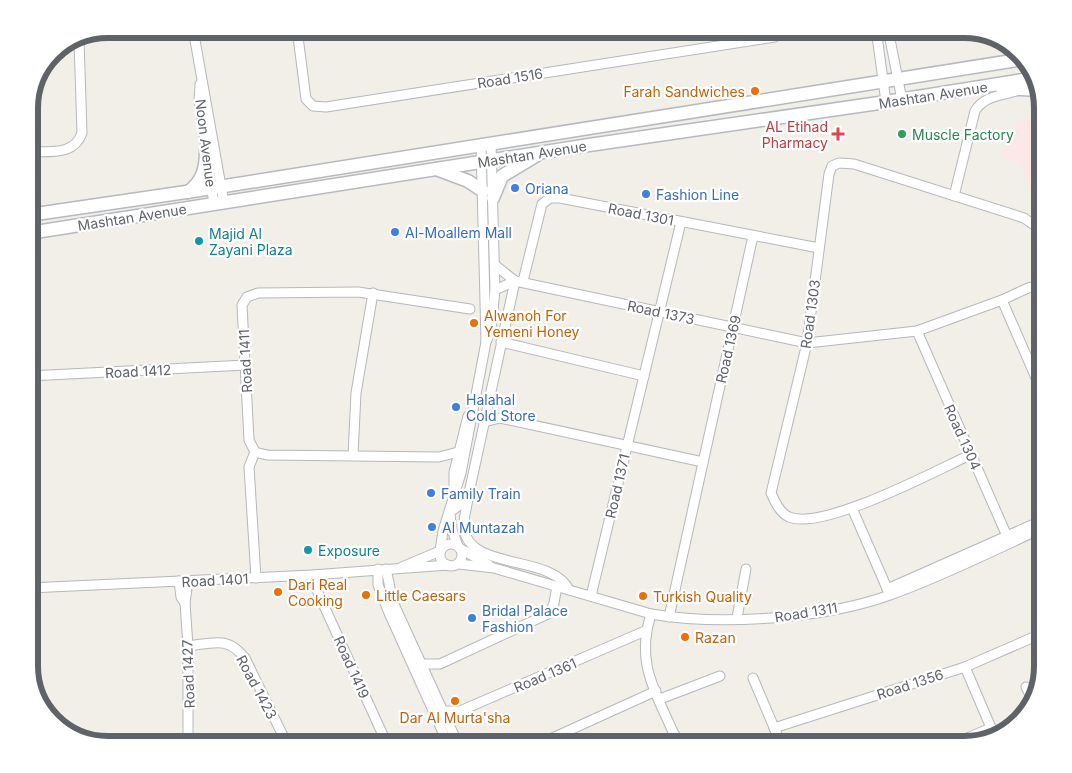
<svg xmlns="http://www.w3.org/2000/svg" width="1072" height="773" viewBox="0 0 1072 773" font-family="Inter,sans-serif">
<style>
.medical{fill:#fce8e6}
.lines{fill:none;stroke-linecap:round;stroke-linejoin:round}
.street-casing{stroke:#b5b8bc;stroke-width:11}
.secondary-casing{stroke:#b6babf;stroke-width:15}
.street{stroke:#fff;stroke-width:9}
.secondary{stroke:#fff;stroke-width:12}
.food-dot{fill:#e8710a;stroke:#fff;stroke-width:2}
.health-dot{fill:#e0444e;stroke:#fff;stroke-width:2}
.leisure-dot{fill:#2e9e5b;stroke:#fff;stroke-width:2}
.shop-dot{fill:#3f7fe0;stroke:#fff;stroke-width:2}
.culture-dot{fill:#0f9aa8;stroke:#fff;stroke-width:2}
.labels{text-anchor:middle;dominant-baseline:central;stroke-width:4.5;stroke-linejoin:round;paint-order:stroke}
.street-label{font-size:14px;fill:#5f6368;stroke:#fff}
.food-label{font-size:14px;fill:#c56008;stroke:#fff;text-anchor:start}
.health-label{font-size:14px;fill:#be3a42;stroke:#fff;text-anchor:end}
.leisure-label{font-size:14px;fill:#27864d;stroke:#fff;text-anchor:start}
.shop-label{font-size:14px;fill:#366cbe;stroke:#fff;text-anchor:start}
.culture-label{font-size:14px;fill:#0d838f;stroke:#fff;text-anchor:start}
.rim{fill:none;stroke:#5f6368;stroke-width:6}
</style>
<rect width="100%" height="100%" fill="#f1efe8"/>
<polygon class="medical" points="1043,115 1043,219 1020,163 1001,157 1012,127 1020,120"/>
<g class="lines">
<g class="street-casing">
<g id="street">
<polyline points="107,29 110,29"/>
<polyline points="193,29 224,203"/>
<polyline points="297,29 306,99 313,106 326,107 775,37 784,29"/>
<polyline points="876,29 886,102"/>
<polyline points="888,29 902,100"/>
<polyline points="200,84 199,101 214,204"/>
<polyline points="481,144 486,342"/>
<path d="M29,152C50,151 74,156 82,133L79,40"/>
<path d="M954,196L975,111C984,96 1000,96 1016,91"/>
<polyline points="495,265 515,281"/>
<polyline points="515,281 807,343 917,331 1002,300 1028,288 1043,285"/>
<polyline points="523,281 542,204 550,198 560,198 819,248"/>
<polyline points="495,290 515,281"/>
<polyline points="1002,300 1043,394"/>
<polyline points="917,331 1010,543"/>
<polyline points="501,342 644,376"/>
<polyline points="29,376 246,365"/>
<polyline points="484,422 500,418 703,462"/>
<polyline points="255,452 249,467 256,578"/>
<polyline points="458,452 439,457 267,455 255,452 249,440 242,305 247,297 258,293 358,292 470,309"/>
<polyline points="353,455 356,393 373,293"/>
<path d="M970,455C935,471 823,531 789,517C780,513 775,502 771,493L807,343L829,174L832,166L839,163L854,164L1024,218L1040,229L1043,236"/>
<polyline points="454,489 454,472 468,416"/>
<path d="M468,498C467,507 463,519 464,528C468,571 553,554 569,590"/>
<polyline points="852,508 889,593"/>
<polyline points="450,512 461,504 469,493 515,281"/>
<polyline points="450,515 452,530 458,546"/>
<circle cx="451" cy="555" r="11"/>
<polyline points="461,549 489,565"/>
<path d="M459,564L494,568L651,614C721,626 823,619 890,595C941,577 994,550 1043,528"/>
<polyline points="402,567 440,551 443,531 461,473 486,342 491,330 495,290 491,143"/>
<polyline points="378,569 378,585 389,613 448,744"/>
<polyline points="386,569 393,602 458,744"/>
<polyline points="312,575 315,586 387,744"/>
<polyline points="179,581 181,597 185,603"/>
<polyline points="188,581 185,603 188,646 188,744"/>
<polyline points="29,588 312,575 448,565"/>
<polyline points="887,589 1043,520"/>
<polyline points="591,596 681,222"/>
<path d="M651,614C634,667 659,696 678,744"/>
<polyline points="669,617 753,236"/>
<polyline points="737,618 746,569"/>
<path d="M188,646C214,643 227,636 245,658L287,744"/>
<polyline points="422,664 440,664 550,613 554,603 557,586"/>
<polyline points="965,667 995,737"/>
<polyline points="753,678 781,744"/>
<polyline points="1026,687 1032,699"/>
<polyline points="660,699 720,676"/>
<polyline points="443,711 460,711 645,631"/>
<polyline points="774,728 965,667 1043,633"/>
<polyline points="539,744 656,691"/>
<polyline points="655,744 675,735"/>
<polyline points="953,744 991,728"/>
</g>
</g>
<g class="secondary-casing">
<g id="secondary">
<polyline points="1002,88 1039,90"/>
<polyline points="436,169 468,181 483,191"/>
<path d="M188,192C202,182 206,169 206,151"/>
<polyline points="493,198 502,176 537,155"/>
<polyline points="29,215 193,191 1024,59"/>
<polyline points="29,233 589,145 886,102 1036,78"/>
</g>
</g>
<use href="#street" class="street"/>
<use href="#secondary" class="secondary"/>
</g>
<g class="food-dot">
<circle cx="755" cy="91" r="5"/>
<circle cx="474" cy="323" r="5"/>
<circle cx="278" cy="592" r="5"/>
<circle cx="366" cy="595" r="5"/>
<circle cx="643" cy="596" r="5"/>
<circle cx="685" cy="637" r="5"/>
<circle cx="455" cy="701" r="5"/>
</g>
<path class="health-dot" d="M835.5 126.5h5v5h5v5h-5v5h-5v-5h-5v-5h5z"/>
<circle class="leisure-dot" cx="902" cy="134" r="5"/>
<g class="shop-dot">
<circle cx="515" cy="188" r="5"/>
<circle cx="646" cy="194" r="5"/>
<circle cx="395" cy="232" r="5"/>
<circle cx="456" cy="407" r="5"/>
<circle cx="431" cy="493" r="5"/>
<circle cx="432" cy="527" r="5"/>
<circle cx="472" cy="618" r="5"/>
</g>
<g class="culture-dot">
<circle cx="199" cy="241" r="5"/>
<circle cx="308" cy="550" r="5"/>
</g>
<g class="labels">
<g class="street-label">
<text transform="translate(510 78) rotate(-9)">Road 1516</text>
<text transform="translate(933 95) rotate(-9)">Mashtan Avenue</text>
<text transform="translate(206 143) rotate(83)">Noon Avenue</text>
<text transform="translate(532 154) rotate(-9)">Mashtan Avenue</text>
<text transform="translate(641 214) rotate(11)">Road 1301</text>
<text transform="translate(132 217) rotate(-9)">Mashtan Avenue</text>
<text transform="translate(661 312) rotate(12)">Road 1373</text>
<text transform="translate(810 314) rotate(-82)">Road 1303</text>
<text transform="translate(728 349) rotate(-77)">Road 1369</text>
<text transform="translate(245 361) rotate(-93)">Road 1411</text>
<text transform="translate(138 371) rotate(-3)">Road 1412</text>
<text transform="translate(963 437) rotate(66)">Road 1304</text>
<text transform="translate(617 486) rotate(-77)">Road 1371</text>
<text transform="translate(215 580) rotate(-3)">Road 1401</text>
<text transform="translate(806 612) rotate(-9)">Road 1311</text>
<text transform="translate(352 667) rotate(66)">Road 1419</text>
<text transform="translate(188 674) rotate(-92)">Road 1427</text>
<text transform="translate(545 675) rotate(-23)">Road 1361</text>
<text transform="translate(910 684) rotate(-18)">Road 1356</text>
<text transform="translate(257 687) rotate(62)">Road 1423</text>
</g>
<g class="food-label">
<text x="745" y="91" text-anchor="end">Farah Sandwiches</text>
<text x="484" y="315">Alwanoh For<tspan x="484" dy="16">Yemeni Honey</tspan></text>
<text x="288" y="584">Dari Real<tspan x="288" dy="16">Cooking</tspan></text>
<text x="376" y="595">Little Caesars</text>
<text x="653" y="596">Turkish Quality</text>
<text x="695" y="637">Razan</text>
<text x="455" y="717" text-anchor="middle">Dar Al Murta'sha</text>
</g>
<g class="health-label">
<text x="828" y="126">AL Etihad<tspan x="828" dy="16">Pharmacy</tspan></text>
</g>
<g class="leisure-label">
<text x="912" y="134">Muscle Factory</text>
</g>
<g class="shop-label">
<text x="525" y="188">Oriana</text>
<text x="656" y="194">Fashion Line</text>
<text x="405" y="232">Al-Moallem Mall</text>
<text x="466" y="399">Halahal<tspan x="466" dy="16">Cold Store</tspan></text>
<text x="441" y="493">Family Train</text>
<text x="442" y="527">Al Muntazah</text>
<text x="482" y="610">Bridal Palace<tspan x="482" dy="16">Fashion</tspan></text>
</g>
<g class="culture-label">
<text x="209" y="233">Majid Al<tspan x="209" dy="16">Zayani Plaza</tspan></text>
<text x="318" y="550">Exposure</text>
</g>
</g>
<path d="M0 0H1072V773H0ZM108 38H964A70 70 0 0 1 1034 108V666A70 70 0 0 1 964 736H108A70 70 0 0 1 38 666V108A70 70 0 0 1 108 38Z" fill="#fff" fill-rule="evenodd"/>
<path class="rim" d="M108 38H964A70 70 0 0 1 1034 108V666A70 70 0 0 1 964 736H108A70 70 0 0 1 38 666V108A70 70 0 0 1 108 38Z"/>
</svg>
